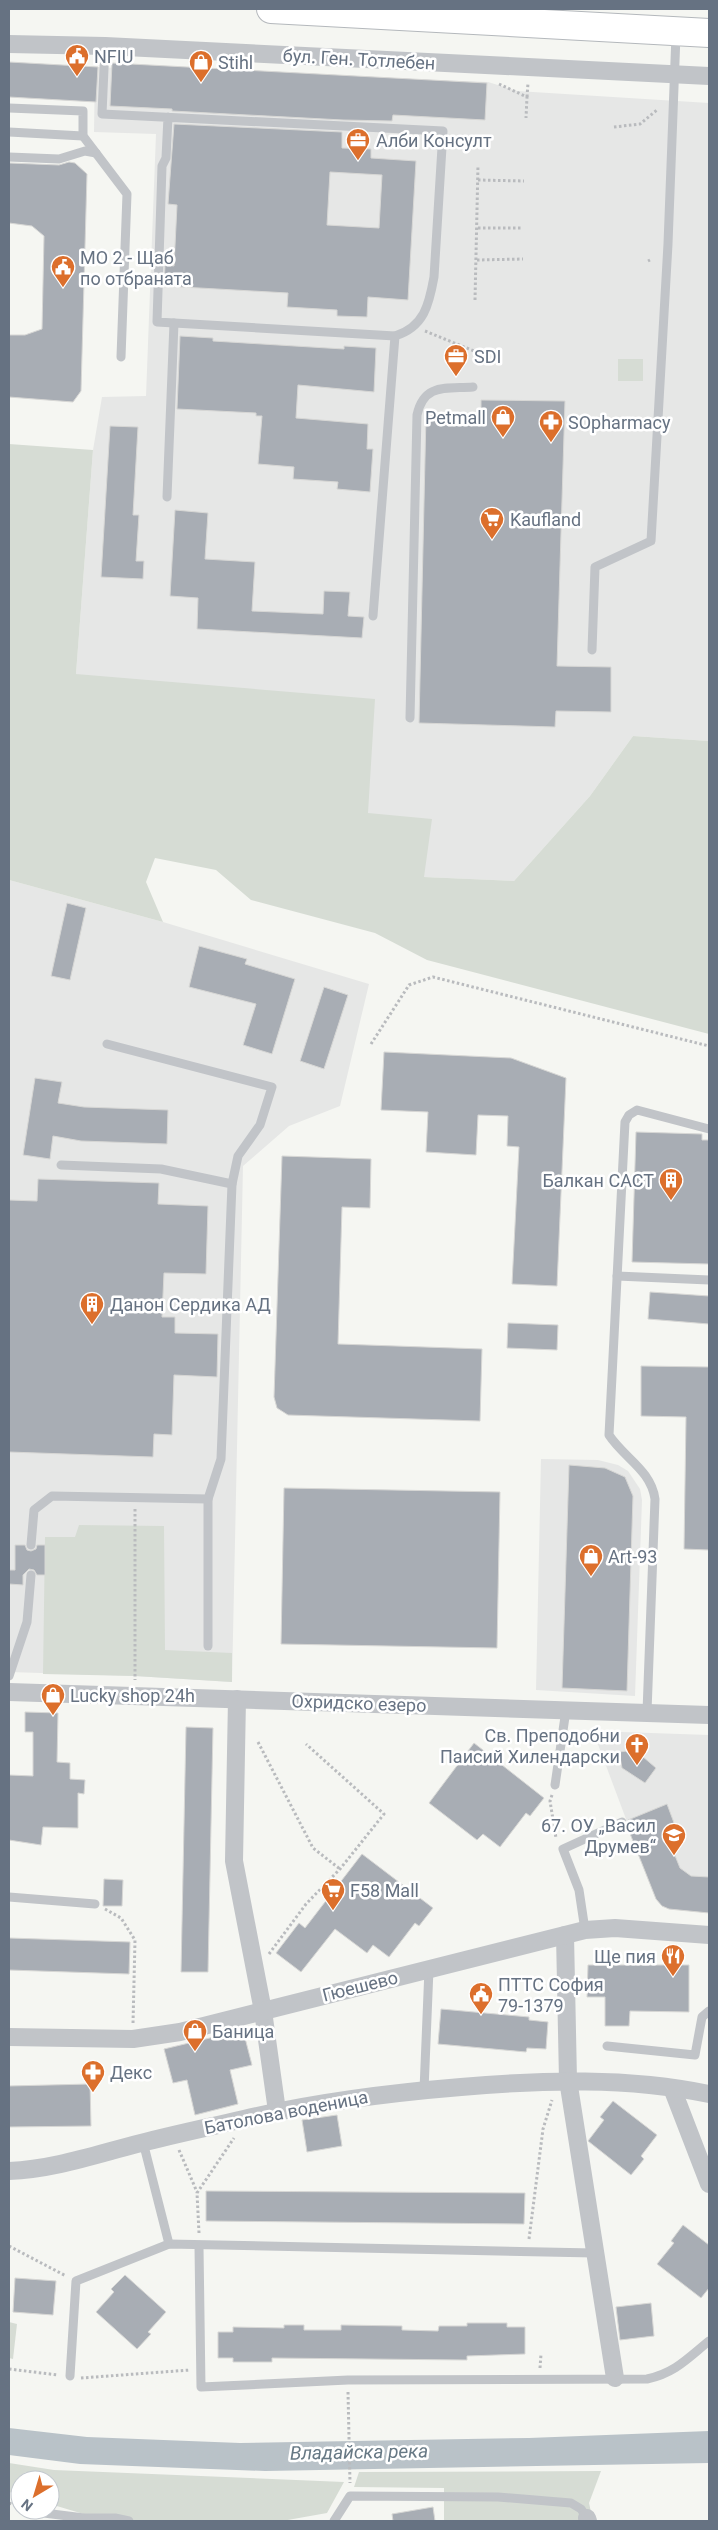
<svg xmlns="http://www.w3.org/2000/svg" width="718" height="2530" viewBox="0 0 718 2530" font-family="Roboto,sans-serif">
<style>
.built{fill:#e6e7e6}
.green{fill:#d6dcd4}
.water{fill:#b9c2c8}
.building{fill:#a8adb4;stroke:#d7d7d5;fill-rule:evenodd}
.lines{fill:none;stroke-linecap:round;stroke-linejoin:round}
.primary-casing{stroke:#b4b8bc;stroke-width:30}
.path{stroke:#b9bbbe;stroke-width:3;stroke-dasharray:2.5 2.5;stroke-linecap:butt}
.service{stroke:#c1c4c8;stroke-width:9}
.minor{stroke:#c1c4c8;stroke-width:18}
.primary{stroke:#fff;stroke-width:28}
.labels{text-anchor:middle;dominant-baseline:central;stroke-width:5;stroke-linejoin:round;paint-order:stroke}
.poi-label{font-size:18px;fill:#667282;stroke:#fff;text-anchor:start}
.street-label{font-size:18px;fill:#667282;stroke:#fff}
.water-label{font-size:19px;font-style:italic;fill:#677985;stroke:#fff}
</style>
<rect width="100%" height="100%" fill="#f5f6f2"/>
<g class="built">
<polygon points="95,67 488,82 517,91 709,103 709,741 633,736 590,796 514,881 424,877 368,813 76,674 93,450 102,397 146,396 156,134 94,132"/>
<polygon points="9,880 163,922 369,984 340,1106 289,1126 243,1166 232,1682 135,1676 9,1672"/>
<polygon points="541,1459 598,1460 618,1465 628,1471 640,1489 642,1500 635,1696 536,1690"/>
<polygon points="593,1731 709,1735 709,1913 669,1909 656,1899"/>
</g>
<g class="green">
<rect x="618" y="359" width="25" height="22"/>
<polygon points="9,444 93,450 76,674 375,699 368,813 432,819 424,877 514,881 590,796 633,736 709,741 709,1034 427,960 375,933 251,900 216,870 155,858 146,882 163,922 9,880"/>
<polygon points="79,1525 164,1526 165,1650 232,1653 232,1682 135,1676 43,1674 45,1537 75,1537"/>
<polygon points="9,2322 17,2324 13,2359 9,2358"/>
<polygon points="9,2463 54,2470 344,2482 327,2513 282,2521 92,2521 87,2515 50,2504 50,2480 20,2480 20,2495 9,2492"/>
<polygon points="601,2471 589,2503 593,2521 444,2521 444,2488 354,2487 359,2472"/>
</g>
<polygon class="water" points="9,2428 87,2437 240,2443 529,2438 709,2431 709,2463 265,2471 80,2464 9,2455"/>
<g class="building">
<polygon points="9,62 98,67 96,102 9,97"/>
<polygon points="112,63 487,83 485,120 393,115 392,121 343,120 172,111 172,109 110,106"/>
<path d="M174,124L342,132V148L371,149V158L416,161L408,300L368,297L367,317L337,316V310L287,307L288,293L164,286L165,265L174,266L177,205L168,204ZM330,172L382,175L379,228L327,225Z"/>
<polygon points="69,162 75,163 87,174 81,391 73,402 9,397 9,335 25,335 42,329 44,236 32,226 9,223 9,163 59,165"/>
<polygon points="180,336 213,338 213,341 344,349 344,346 376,348 374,392 298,385 296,418 368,424 367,449 373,449 370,492 337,489 338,482 293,479 294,467 258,464 262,416 256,416 256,413 177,409"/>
<polygon points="481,400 565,401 557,666 611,667 611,712 556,711 555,727 419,723 426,414 481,414"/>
<polygon points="110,426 138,427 133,515 139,515 136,561 144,561 143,579 101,577"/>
<polygon points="175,510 208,513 205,559 255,562 252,611 323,614 324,591 350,592 348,616 364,617 362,638 197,629 198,598 170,596"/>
<polygon points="67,903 86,908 70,980 51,976"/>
<polygon points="199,946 247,959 245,964 295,979 272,1054 243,1045 256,1004 189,987"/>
<polygon points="324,987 348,995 324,1069 300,1061"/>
<polygon points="384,1052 511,1058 566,1078 557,1286 512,1284 519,1147 507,1146 508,1116 478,1115 476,1155 426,1152 428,1112 381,1110"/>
<polygon points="35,1078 62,1082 58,1103 84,1107 168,1110 167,1144 81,1141 53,1136 50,1159 23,1155"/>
<polygon points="636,1132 702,1134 702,1140 709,1140 709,1264 632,1262"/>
<polygon points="282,1156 371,1159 370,1208 342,1207 338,1344 482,1349 480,1421 288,1415 277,1408 274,1397"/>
<polygon points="38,1179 159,1183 158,1204 208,1206 206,1274 164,1273 162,1317 175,1317 175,1333 218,1334 217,1377 174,1375 172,1435 154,1434 153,1457 9,1452 9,1200 37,1201"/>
<polygon points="650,1292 709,1296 709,1324 648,1319"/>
<polygon points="508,1323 558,1325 557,1350 507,1348"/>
<polygon points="641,1366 709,1367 709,1550 684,1549 686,1417 641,1416"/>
<polygon points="569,1465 605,1468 625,1477 633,1496 627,1691 562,1688"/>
<polygon points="284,1488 500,1492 497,1648 281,1644"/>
<polygon points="15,1545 25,1545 27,1550 31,1551 36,1549 37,1545 45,1545 45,1575 37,1575 34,1570 29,1569 23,1575 23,1585 9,1584 9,1570 15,1570"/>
<polygon points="25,1712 58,1713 57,1762 70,1763 70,1779 85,1780 84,1794 78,1793 78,1828 43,1827 41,1845 9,1840 9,1775 33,1776 33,1732 25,1732"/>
<polygon points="186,1727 213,1728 208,1972 181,1972"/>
<polygon points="474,1743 544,1798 530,1816 526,1813 500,1847 483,1834 477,1840 429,1803"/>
<polygon points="635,1750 656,1768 645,1783 622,1768 619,1752"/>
<polygon points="667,1804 680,1839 670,1843 680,1868 691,1876 709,1877 709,1913 669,1909 662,1906 656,1899 627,1826 628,1820"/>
<polygon points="362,1854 433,1908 419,1926 415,1923 389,1957 373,1945 367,1953 335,1929 301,1972 276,1953 299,1923 305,1928"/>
<polygon points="104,1879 123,1880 122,1906 103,1906"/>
<polygon points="9,1938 130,1942 129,1974 9,1970"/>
<polygon points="588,1965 689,1965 689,2012 630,2011 629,2026 605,2026 605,1997 587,1997"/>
<polygon points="441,2009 529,2017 529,2020 548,2022 546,2049 527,2048 526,2052 438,2044"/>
<polygon points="243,2030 252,2065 230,2070 238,2104 195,2115 187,2080 173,2083 164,2049"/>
<polygon points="90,2084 91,2126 9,2127 9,2086"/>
<polygon points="613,2101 657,2135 641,2156 644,2159 631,2175 588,2141 604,2120 600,2117"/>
<polygon points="337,2115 342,2146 307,2152 302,2120"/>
<polygon points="206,2191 525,2193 524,2224 206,2221"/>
<polygon points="683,2225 709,2245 709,2288 701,2298 657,2264 674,2243 671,2241"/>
<polygon points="125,2275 166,2312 148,2332 151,2334 137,2349 96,2312 114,2292 111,2289"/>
<polygon points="15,2278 56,2281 53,2315 13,2312"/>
<polygon points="651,2303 654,2336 620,2340 616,2307"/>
<polygon points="467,2323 507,2323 507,2327 525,2327 525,2354 467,2356 467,2360 272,2358 272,2362 233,2362 233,2358 218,2358 218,2332 233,2332 233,2327 284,2328 284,2325 304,2325 304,2330 341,2330 341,2325 402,2326 402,2330 438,2331 439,2326 467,2326"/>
<polygon points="433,2507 435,2521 393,2521 392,2514"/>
</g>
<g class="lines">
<g class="primary-casing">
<polyline id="primary" points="271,9 709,33"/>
</g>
<g class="path">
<polyline points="499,84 527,97 526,118"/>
<polyline points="527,97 528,83"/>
<polyline points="614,127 640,124 657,110"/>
<polyline points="478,180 524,181"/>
<polyline points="478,228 523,228"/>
<polyline points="477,260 523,259"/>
<polyline points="648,261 650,260"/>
<polyline points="475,300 478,165"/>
<polyline points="425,331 474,351"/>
<polyline points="371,1044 409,985 433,977 709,1046"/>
<polyline points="135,1509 135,1680"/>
<polyline points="258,1742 313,1848 340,1869"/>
<polyline points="552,1795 550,1801 556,1838"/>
<polyline points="105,1909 121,1918 135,1940 133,2024"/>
<polyline points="269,1954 306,1904 340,1869 384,1814 306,1744"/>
<polyline points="179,2150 197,2192"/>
<polyline points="199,2233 197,2193 234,2138"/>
<polyline points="529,2239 543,2129 552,2100"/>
<polyline points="9,2246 66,2276"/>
<polyline points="540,2368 541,2354"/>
<polyline points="9,2369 58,2375"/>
<polyline points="81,2378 190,2370"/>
<polyline points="348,2392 350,2483"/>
<polyline points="9,2503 20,2507"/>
</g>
<g class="service">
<path d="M105,46L102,114L443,131L434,277C429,305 424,327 395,336L157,322L162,166L166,158L168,117"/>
<polyline points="9,108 83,111 83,136 127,194 121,357"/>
<polyline points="9,132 83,136"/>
<polyline points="9,157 59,159 85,151 96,153"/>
<polyline points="167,497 174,323"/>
<polyline points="373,616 395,336"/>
<polyline points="592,650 595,567 651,541 668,244 676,35"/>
<path d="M410,718L417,415C424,383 446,389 473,387"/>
<polyline points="107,1044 272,1087 260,1125 238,1156 232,1184"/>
<polyline points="617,1276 709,1280"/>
<polyline points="31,1545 34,1510 52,1496 208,1499 221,1459 232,1184 161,1169 61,1165"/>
<polyline points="208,1646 208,1499"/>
<polyline points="9,1676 27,1622 31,1575"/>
<path d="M647,1712L655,1499C651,1470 624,1458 609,1435L625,1122L629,1115L637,1110L709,1129"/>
<polyline points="555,1785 566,1710"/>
<polyline points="9,1897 95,1904"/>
<polyline points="585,1930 579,1890 563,1849 622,1822"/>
<polyline points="607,2046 695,2055 702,2017 709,2011"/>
<polyline points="424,2090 429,1969"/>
<polyline points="143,2142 169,2244"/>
<path d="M199,2247L201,2387L348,2380L647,2379C675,2373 688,2358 709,2341"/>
<polyline points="70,2376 76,2281 169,2244 594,2253"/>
<polyline points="36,2512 84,2518 115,2518 129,2521"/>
<polyline points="334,2521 350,2496 498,2497 571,2503 581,2509 587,2518"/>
</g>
<g class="minor">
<polyline points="9,44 105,46 709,76"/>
<polyline points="9,1692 709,1715"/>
<polyline points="237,1699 234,1861 263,2011 277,2111"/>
<polyline points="565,1935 568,2080 615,2378"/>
<polyline points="9,2037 133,2039 180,2032 585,1930 615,1928 709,1935"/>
<polyline points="672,2088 709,2184"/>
<path d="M9,2171C55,2169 97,2154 141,2143C176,2134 210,2127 244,2119C316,2102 388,2093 461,2087C543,2080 627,2077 709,2094"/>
<polyline points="587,2518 588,2521"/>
</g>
<use href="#primary" class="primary"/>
</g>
<defs>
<g id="civic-pin" transform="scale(1.25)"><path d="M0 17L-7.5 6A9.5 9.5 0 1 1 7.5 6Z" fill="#dc6f2c" stroke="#fff"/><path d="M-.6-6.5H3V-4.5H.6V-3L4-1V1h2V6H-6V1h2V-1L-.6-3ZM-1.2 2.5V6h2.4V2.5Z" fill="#fff"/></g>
<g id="shop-pin" transform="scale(1.25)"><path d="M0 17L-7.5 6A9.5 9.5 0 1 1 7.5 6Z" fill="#dc6f2c" stroke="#fff"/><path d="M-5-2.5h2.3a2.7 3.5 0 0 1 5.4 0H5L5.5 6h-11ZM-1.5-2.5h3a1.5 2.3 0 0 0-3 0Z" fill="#fff"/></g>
<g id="office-pin" transform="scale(1.25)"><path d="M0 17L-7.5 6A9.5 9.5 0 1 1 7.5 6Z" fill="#dc6f2c" stroke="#fff"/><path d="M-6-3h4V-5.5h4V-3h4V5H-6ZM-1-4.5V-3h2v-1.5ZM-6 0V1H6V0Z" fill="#fff"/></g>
<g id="pharmacy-pin" transform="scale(1.25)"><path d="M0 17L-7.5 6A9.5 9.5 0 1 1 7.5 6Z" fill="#dc6f2c" stroke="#fff"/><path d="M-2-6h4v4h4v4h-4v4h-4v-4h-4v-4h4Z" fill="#fff"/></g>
<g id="supermarket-pin" transform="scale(1.25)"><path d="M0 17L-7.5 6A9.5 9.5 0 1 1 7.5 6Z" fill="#dc6f2c" stroke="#fff"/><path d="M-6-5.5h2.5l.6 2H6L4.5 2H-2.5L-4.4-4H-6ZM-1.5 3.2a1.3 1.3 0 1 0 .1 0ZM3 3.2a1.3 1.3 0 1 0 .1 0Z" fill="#fff"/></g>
<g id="building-pin" transform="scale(1.25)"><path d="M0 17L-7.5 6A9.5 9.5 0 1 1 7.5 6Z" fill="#dc6f2c" stroke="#fff"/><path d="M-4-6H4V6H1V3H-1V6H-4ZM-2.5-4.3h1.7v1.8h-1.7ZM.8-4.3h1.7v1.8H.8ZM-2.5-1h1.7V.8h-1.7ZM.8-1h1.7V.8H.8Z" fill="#fff"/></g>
<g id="church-pin" transform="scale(1.25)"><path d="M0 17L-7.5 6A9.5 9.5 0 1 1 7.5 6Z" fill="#dc6f2c" stroke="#fff"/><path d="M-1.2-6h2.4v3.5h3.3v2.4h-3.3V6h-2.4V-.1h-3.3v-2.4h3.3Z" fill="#fff"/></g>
<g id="school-pin" transform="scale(1.25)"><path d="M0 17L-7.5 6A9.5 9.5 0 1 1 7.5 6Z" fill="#dc6f2c" stroke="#fff"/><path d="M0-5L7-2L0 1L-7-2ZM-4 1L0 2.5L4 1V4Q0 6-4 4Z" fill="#fff"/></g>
<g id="restaurant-pin" transform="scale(1.25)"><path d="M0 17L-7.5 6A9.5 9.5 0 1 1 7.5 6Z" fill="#dc6f2c" stroke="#fff"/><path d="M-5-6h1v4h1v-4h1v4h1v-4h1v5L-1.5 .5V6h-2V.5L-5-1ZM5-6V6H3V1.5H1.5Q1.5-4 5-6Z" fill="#fff"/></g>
</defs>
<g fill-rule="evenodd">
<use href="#civic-pin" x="77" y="56"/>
<use href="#shop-pin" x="201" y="62"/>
<use href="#office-pin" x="358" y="140"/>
<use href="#civic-pin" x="63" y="267"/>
<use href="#office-pin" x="456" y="356"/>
<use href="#shop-pin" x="503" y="417"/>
<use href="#pharmacy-pin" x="551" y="422"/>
<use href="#supermarket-pin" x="492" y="519"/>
<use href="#building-pin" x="671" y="1180"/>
<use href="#building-pin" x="92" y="1304"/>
<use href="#shop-pin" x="591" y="1556"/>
<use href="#shop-pin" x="53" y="1695"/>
<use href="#church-pin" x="637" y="1745"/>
<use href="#school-pin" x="674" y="1835"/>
<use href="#supermarket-pin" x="333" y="1890"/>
<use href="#restaurant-pin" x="673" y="1956"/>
<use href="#civic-pin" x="481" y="1994"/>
<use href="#shop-pin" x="195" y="2031"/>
<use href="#pharmacy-pin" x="93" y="2072"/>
</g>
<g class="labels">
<g class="poi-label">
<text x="94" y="56">NFIU</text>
<text x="218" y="62">Stihl</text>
<text x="376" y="140">Алби Консулт</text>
<text x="80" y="257">МО 2 - Щаб<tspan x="80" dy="21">по отбраната</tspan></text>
<text x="474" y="356">SDI</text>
<text x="486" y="417" text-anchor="end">Petmall</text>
<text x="568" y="422">SOpharmacy</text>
<text x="510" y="519">Kaufland</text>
<text x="654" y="1180" text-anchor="end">Балкан САСТ</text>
<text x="110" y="1304">Данон Сердика АД</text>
<text x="608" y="1556">Art-93</text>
<text x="70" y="1695">Lucky shop 24h</text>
<text x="620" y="1735" text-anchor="end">Св. Преподобни<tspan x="620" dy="21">Паисий Хилендарски</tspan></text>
<text x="656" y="1825" text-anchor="end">67. ОУ „Васил<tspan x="656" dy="21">Друмев“</tspan></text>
<text x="350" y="1890">F58 Mall</text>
<text x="656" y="1956" text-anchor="end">Ще пия</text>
<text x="498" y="1984">ПТТС София<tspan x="498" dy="21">79-1379</tspan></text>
<text x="212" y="2031">Баница</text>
<text x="110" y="2072">Декс</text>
</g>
<g class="street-label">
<text transform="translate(359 59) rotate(3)">бул. Ген. Тотлебен</text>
<text transform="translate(359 1703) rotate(2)">Охридско езеро</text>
<text transform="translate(360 1986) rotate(-14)">Гюешево</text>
<text transform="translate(286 2112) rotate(-11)">Батолова воденица</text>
</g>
<g class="water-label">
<text transform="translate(359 2452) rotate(-1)">Владайска река</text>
</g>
</g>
<rect width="718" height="2530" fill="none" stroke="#667282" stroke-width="20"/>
<g transform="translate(35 2495) rotate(218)"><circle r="24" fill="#ffffff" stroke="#c2c7cd"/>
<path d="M0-4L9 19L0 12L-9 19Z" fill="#dc6f2c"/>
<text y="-8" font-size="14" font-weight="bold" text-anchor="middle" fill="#667282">N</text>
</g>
</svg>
